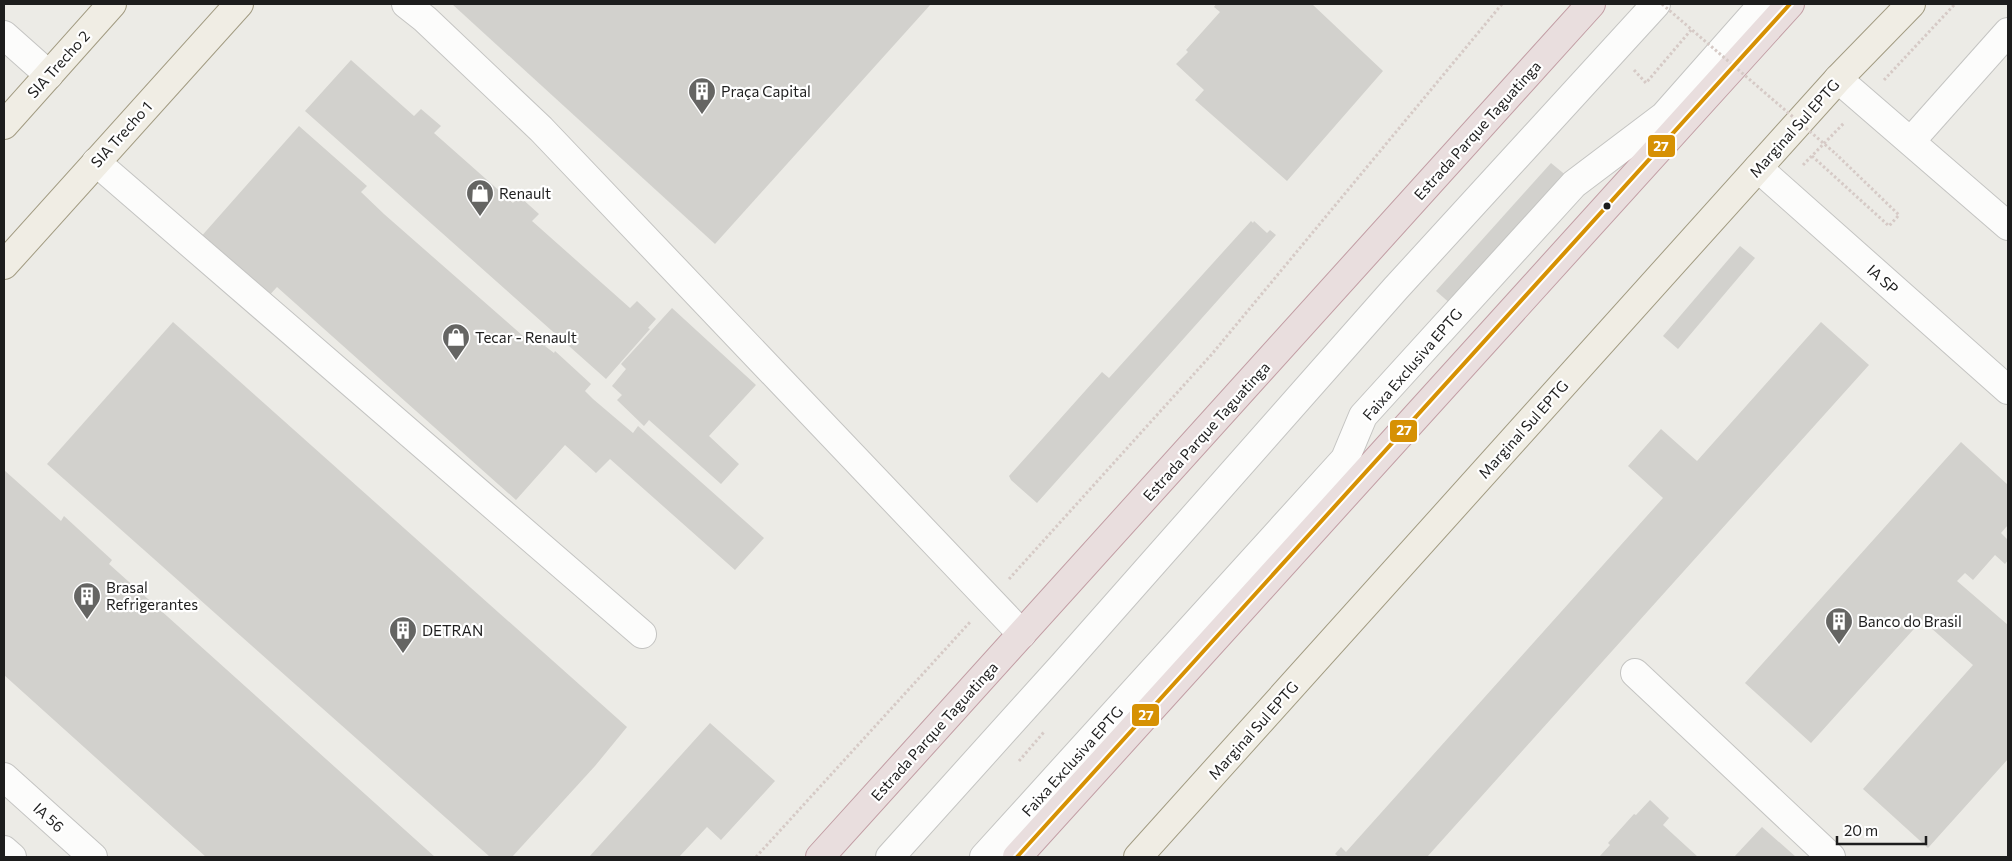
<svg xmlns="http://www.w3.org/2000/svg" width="2012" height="861" viewBox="0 0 2012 861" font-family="Commissioner,sans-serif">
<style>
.building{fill:#d2d1cd}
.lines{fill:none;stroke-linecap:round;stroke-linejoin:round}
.minor-casing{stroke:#c4c4c2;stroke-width:30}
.major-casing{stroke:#a29b82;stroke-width:30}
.highway-casing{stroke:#c29da4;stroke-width:30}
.path{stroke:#d6cac6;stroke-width:3;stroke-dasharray:2.5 2.5;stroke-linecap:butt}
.minor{stroke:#fcfcfb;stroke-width:28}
.major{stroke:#f0ede4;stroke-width:28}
.highway{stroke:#e9dede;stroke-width:28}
.path-bridge{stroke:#d6cac6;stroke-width:3;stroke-dasharray:2.5 2.5;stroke-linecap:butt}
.bus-1-casing{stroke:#fff;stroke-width:8}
.bus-1{stroke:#d69104;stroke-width:4}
.bus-dot{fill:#1d1d1d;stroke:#fff;stroke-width:2}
.labels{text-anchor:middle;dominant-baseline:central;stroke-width:4.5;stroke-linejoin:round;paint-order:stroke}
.street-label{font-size:15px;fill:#1d1d1d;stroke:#fff}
.poi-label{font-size:15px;fill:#1d1d1d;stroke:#fff;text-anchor:start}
.line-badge{stroke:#fff;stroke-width:2}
.badge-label{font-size:14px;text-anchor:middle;font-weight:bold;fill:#fff}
</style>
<rect width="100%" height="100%" fill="#ecebe6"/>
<g class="building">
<polygon points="452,4 931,4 715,244"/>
<polygon points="1216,4 1312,4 1383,71 1287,181 1195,100 1204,90 1176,64 1188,52 1186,50 1220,12 1214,7"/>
<polygon points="351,60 414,116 421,109 441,126 434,133 513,203 519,196 539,214 532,221 630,308 637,301 656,319 648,328 650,329 606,379 305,111"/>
<polygon points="299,126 367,186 361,192 384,214 531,343 537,335 547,343 545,346 554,353 555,351 591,384 585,391 593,399 633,433 638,426 764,538 735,570 610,459 596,473 565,445 516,500 277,287 266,299 199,239"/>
<polygon points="1551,163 1568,177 1452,305 1436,291"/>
<polygon points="1251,221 1253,223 1254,221 1267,233 1270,230 1276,235 1037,503 1011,480 1009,476 1102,372 1109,378"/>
<polygon points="1740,246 1755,258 1678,349 1663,336"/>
<polygon points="672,308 756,385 709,436 739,464 721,484 649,420 644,426 617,400 622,395 612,386 626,369 621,364"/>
<polygon points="173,322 627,727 595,766 512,857 490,857 47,464"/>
<polygon points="1821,322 1869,365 1427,857 1339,857 1335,854 1341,847 1346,852 1663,498 1628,466 1661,429 1697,461"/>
<polygon points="1961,442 2008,485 2008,525 2001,533 2008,540 2008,560 2005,564 1995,555 1973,580 1965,573 1957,581 2008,625 2008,759 1928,848 1863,789 1973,665 1922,620 1811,743 1745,683"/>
<polygon points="4,470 61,521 64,516 112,560 109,564 435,857 206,857 4,675"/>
<polygon points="710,723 775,781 721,840 707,827 679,857 589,857"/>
<polygon points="1650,800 1669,818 1663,825 1698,857 1599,857 1610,845 1608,843 1634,814 1636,815"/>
<polygon points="1762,827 1796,857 1734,857"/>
</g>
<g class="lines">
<g class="minor-casing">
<g id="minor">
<polyline points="406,4 425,19 541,129 1022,634"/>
<polyline points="4,35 49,75"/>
<polyline points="1838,79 2008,226"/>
<polyline points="1911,141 2008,32"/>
<polyline points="96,162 642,634"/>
<polyline points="1758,168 2008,390"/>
<polyline points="1635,673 1831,857"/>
<polyline points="4,777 93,857"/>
<polyline points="4,850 12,857"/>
<polyline points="890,857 1063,665 1396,288 1656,4"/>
<polyline points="984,857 1345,459 1363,416 1574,184 1664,116 1763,4"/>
</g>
</g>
<g class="major-casing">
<g id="major">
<polyline points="4,125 112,4"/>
<polyline points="4,265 239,4"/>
<polyline points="1138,857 1838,79 1911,4"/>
</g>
</g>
<g class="highway-casing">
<g id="highway">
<polyline points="820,857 1591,4"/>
<polyline points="1017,857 1790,4"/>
</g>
</g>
<g class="path">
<polyline points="1634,70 1646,83 1691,30"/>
<polyline points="1884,80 1955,4"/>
<polyline points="1812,156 1889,226 1899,215 1836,154"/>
<polyline points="1803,165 1844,123"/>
<polyline points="1009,579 1212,354 1502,4"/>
<polyline points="1019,761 1044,732"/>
<polyline points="756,857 971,621"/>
</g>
<use href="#minor" class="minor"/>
<use href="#major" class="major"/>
<use href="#highway" class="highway"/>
<polyline class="path-bridge" points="1662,4 1836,154"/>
<g class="bus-1-casing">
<polyline id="bus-1" points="1017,857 1790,4"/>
</g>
<use href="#bus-1" class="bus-1"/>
</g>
<defs>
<g id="building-pin" transform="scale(1.4375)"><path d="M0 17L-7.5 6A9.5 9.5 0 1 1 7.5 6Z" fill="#656563" stroke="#fff"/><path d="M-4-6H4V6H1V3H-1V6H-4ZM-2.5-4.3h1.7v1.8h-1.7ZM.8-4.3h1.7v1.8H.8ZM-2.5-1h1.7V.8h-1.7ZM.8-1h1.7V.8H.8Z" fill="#fff"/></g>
<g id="shop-pin" transform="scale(1.4375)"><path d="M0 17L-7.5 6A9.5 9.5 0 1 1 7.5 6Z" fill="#656563" stroke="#fff"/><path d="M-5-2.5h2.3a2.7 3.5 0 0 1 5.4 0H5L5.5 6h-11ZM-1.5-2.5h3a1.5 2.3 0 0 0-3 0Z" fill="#fff"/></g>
</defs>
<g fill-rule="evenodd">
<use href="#building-pin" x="702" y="91"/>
<use href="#shop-pin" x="480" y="193"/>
<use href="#shop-pin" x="456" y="337"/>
<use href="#building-pin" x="87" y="596"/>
<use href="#building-pin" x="1839" y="621"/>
<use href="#building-pin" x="403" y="630"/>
</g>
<circle class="bus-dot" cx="1607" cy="206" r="4.5"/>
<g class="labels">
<g class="street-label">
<text transform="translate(58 64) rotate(-48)">SIA Trecho 2</text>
<text transform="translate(1794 128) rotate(-48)">Marginal Sul EPTG</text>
<text transform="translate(1477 130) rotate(-48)">Estrada Parque Taguatinga</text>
<text transform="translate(121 134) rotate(-48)">SIA Trecho 1</text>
<text transform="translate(1883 279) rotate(42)">IA SP</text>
<text transform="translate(1412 364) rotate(-49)">Faixa Exclusiva EPTG</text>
<text transform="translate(1523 429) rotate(-48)">Marginal Sul EPTG</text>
<text transform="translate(1206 431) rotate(-48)">Estrada Parque Taguatinga</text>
<text transform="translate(1253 730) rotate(-48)">Marginal Sul EPTG</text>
<text transform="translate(934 731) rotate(-48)">Estrada Parque Taguatinga</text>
<text transform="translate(1072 761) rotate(-48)">Faixa Exclusiva EPTG</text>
<text transform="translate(49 817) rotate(42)">IA 56</text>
</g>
<g class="poi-label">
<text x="721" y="91">Praça Capital</text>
<text x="499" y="193">Renault</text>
<text x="475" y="337">Tecar - Renault</text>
<text x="106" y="587">Brasal<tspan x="106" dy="17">Refrigerantes</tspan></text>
<text x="1858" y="621">Banco do Brasil</text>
<text x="422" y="630">DETRAN</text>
</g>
</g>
<g class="line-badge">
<rect x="1647" y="134" width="29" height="24" rx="5" fill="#d69104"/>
<rect x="1389" y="419" width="29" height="24" rx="5" fill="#d69104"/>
<rect x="1131" y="703" width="29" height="24" rx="5" fill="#d69104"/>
</g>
<g class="badge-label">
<text x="1661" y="151">27</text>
<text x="1404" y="435">27</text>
<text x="1146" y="720">27</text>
</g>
<rect width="2012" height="861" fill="none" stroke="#1d1d1d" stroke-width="10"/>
<path d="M1837 836v8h89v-8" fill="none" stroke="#1d1d1d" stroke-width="2.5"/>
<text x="1844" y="836" font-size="15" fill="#1d1d1d" stroke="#ffffff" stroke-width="4" paint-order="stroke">20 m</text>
</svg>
